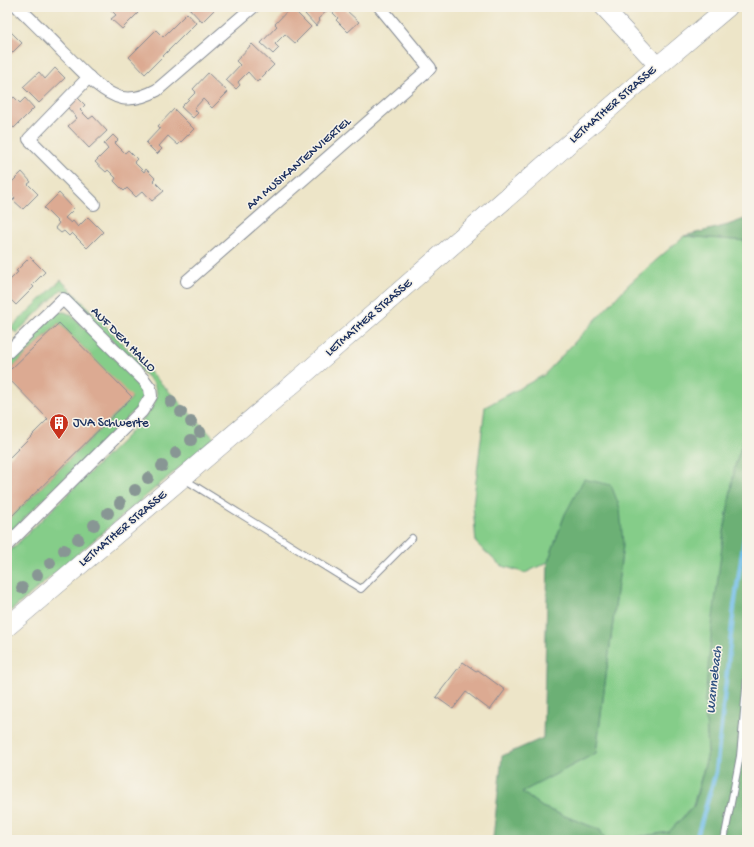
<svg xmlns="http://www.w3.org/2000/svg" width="754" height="847" viewBox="0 0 754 847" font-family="'Gochi Hand',sans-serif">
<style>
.green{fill:#85cd89;stroke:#507e74}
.forest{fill:#6cb075;stroke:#44706a}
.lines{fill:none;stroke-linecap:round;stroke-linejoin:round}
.stream{stroke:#70bdea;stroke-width:4.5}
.building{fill:#dcaa92}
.lane-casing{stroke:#848a93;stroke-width:8}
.street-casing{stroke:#848a93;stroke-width:14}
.secondary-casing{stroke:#848a93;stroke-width:18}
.primary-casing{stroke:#848a93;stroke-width:20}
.lane{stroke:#fff;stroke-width:6}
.street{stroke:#fff;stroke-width:12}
.secondary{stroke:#fff;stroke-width:17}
.primary{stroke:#fff;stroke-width:19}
.tree{fill:#889694}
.labels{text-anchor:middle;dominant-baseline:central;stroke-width:3;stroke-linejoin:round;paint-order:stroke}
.street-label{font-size:13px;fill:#1b2f5e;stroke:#f7f3e8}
.poi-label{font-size:13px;fill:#1b2f5e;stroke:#f7f3e8;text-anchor:start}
.water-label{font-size:14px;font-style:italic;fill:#305281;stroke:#f7f3e8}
</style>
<rect width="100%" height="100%" fill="#f7f3e8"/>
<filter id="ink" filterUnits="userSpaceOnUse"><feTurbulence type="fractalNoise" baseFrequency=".025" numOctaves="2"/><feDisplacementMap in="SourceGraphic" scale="8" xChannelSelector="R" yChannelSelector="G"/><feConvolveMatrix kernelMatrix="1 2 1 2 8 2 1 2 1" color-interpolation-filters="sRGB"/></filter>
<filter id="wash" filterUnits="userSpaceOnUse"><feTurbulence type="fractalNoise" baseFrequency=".012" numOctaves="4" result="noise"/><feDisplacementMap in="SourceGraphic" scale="16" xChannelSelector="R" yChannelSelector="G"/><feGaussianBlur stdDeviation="0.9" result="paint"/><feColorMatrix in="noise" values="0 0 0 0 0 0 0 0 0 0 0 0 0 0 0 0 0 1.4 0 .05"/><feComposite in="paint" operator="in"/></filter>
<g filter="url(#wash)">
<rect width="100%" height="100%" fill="#ede5c8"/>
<g class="green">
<polygon points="684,236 747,241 747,428 735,466 723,538 705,700 708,753 693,806 669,832 618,840 606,840 600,830 542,807 522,792 596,753 623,545 565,514 548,562 525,573 500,565 476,543 473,505 485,407 544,375 629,284"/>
<polygon points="61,280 214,438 7,614 7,554 124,439 151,410 156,399 157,393 154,384 62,289 16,333 11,328"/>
<path d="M58,312H65L71,315L141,385C144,392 145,397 142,403L7,535V521L132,398L59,323L11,369L7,365V362L54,314Z"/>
</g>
<g class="forest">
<polygon points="747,218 747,241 684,236 728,225"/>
<polygon points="747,428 747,840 618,840 669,832 694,806 708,753 705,700 712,626 723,538 735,466"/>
<polygon points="584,479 611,485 620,508 623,545 596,753 522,792 542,807 600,830 606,840 499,840 493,838 502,756 543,738 548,562 565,514"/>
</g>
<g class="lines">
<polyline class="stream" points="696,840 716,772 734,607 747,520"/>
</g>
<g id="blocks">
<g class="building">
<polygon points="108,7 131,7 138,13 122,29 111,19 116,15"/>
<polygon points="188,7 217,7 202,22"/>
<polygon points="291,7 311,27 295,43 285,34 275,44 279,48 273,54 261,43 277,26 275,24"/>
<polygon points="312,7 349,7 346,10 359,22 348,32 336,20 338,18 329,9 318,19 320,21 316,26 305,14"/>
<polygon points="187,13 196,23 145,74 129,57 156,30 163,37"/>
<polygon points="7,28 22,43 7,58"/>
<polygon points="252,44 274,65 257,82 248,72 238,82 240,85 236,89 226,80 240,65 236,61"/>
<polygon points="55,68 65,78 39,103 23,87 39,72 45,79"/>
<polygon points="208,73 228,92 212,108 203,99 194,109 198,113 193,118 181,107 196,92 193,89"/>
<polygon points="14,97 20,103 25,98 34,108 14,128 7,122 7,103"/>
<polygon points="77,97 85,105 80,110 89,119 93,116 107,131 89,148 68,126 77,118 67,107"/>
<polygon points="174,109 194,129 178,145 168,136 159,146 162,149 157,154 146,143 160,128 158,126"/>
<polygon points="113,135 118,140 115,143 125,153 128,150 137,159 134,162 144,172 146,169 155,178 153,180 164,191 152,201 143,191 136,197 127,188 124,191 114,181 116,178 108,170 106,172 95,162 108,149 104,144"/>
<polygon points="22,172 31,182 28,184 38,194 23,209 13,200 15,198 7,189 7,187"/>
<polygon points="59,193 74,209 65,218 71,223 73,221 78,227 88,217 103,232 87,248 72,233 69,236 64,231 61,233 55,228 59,223 44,208"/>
<polygon points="30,257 45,272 32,285 34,287 16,305 7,296 7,283 18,272 16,271"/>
<polygon points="59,323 132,397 7,521 7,460 48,419 7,377 7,366 11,369"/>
<polygon points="463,662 476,671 478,670 505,690 490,710 466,692 453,709 436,697"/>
</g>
</g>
</g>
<g filter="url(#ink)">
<use href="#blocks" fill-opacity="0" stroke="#848a93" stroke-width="1"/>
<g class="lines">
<g class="lane-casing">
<g id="lane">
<polyline points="184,479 361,589 412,538"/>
<polyline points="724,840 740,756 747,677"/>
</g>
</g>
<g class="street-casing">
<g id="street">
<path d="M18,7C33,22 48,36 62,51C78,66 100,93 122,98C135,100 146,96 157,90L253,7"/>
<polyline points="89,77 29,139 94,204"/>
<polyline points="187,281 430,68 380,7"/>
<polyline points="7,351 8,352 63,299 144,380 150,388 151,396 142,411 7,545"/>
</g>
</g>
<g class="secondary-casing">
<polyline id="secondary" points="603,7 658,66"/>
</g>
<g class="primary-casing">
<polyline id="primary" points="7,627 308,371 658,66 728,7"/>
</g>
<use href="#lane" class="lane"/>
<use href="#street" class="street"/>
<use href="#secondary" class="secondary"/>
<use href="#primary" class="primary"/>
</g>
<g class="tree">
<circle cx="171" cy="402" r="6"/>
<circle cx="181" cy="412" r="6"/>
<circle cx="191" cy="422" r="6"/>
<circle cx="200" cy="432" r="6"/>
<circle cx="191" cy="440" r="6"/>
<circle cx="176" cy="453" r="6"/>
<circle cx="162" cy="466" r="6"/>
<circle cx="148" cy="478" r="6"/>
<circle cx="135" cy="490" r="6"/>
<circle cx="120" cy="503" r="6"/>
<circle cx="108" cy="513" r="6"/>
<circle cx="94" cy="525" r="6"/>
<circle cx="78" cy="539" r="6"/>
<circle cx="64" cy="550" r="6"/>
<circle cx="50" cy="563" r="6"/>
<circle cx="37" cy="575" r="6"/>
<circle cx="22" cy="588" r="6"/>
</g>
</g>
<defs>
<g id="building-pin" transform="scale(1)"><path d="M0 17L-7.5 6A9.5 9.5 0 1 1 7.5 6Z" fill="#c8321e" stroke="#f7f3e8"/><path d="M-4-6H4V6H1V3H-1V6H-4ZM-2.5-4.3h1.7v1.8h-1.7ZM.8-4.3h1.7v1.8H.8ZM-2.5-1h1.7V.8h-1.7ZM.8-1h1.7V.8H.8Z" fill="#fff"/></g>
</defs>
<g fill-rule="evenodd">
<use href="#building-pin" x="59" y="423"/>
</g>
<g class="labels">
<g class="street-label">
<text transform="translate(613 105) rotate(-41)">LETMATHER STRASSE</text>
<text transform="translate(299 164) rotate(-41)">AM MUSIKANTENVIERTEL</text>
<text transform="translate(369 318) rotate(-41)">LETMATHER STRASSE</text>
<text transform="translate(123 340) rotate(45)">AUF DEM HALLO</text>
<text transform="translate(123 529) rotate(-40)">LETMATHER STRASSE</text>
</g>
<g class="poi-label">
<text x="73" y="423">JVA Schwerte</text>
</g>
<g class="water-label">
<text transform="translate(715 680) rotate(-84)">Wannebach</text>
</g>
</g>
<rect width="754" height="847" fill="none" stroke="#f7f3e8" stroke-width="24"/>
</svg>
